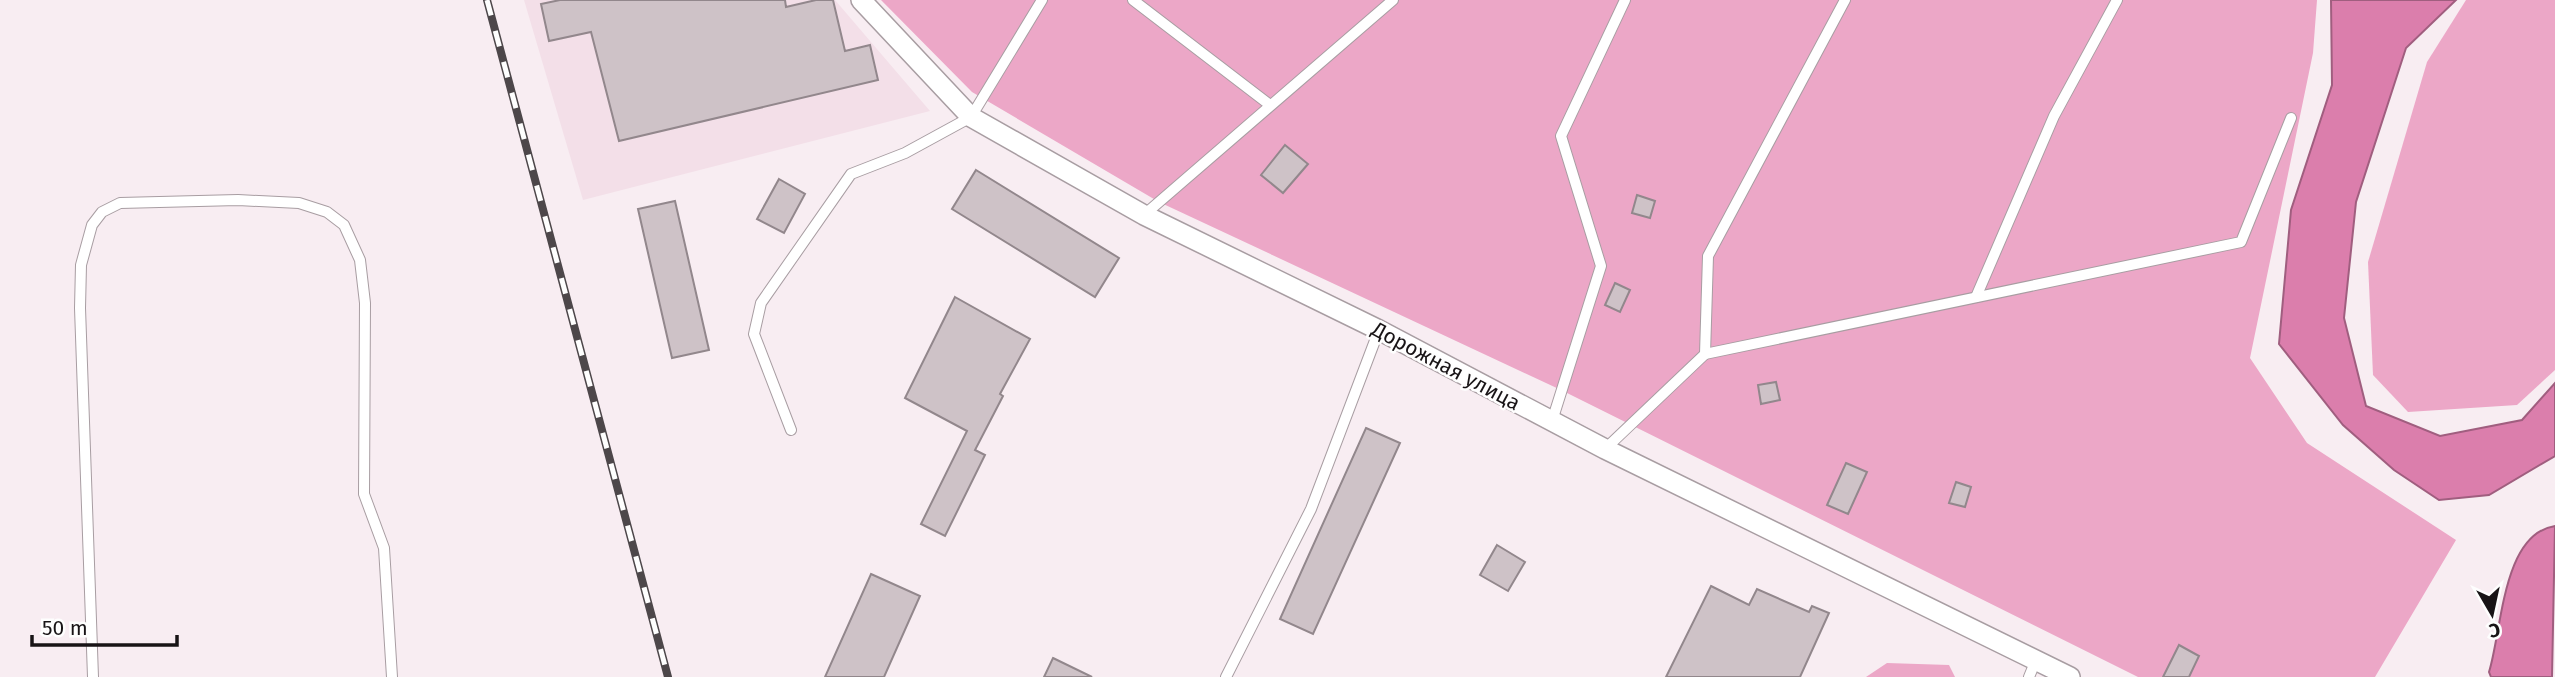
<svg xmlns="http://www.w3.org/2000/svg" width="2555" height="677" viewBox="0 0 2555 677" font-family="'Fira Sans',sans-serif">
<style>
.built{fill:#f3dfe8}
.green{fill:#eca7c7}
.water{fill:#db7eac;stroke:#a05e7f;stroke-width:2}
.building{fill:#cec2c7;stroke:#92878c;stroke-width:2}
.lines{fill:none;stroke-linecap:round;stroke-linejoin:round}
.service-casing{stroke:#a89da2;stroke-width:12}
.minor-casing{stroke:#a89da2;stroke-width:22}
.service{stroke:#fff;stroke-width:10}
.minor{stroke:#fff;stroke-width:19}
.rail-casing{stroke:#4d474a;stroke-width:8}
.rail{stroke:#fefefe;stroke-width:5;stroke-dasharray:16;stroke-linecap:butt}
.labels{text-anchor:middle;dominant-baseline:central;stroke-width:5;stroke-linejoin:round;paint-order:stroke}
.street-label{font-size:21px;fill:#181416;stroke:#fefefe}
</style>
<rect width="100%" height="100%" fill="#f8edf2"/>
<polygon class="built" points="524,0 835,0 930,111 583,200"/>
<g class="green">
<polygon points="881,0 2317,0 2313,53 2250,358 2307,443 2456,540 2375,677 2138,677 1561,390 1159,202 972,92"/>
<polygon points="2466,0 2555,0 2555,370 2517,405 2408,412 2373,375 2368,262 2427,62"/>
<polygon points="1887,663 1949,665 1955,677 1866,677"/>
</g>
<g class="water">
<polygon points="2331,0 2456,0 2406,48 2356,202 2344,318 2366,406 2440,436 2522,420 2555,383 2555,456 2489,495 2439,500 2394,470 2343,425 2279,344 2291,210 2332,85"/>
<path d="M2555,526L2552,677H2491L2489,672C2502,631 2502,534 2555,526Z"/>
</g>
<g class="building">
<polygon points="560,0 785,0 786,7 816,0 833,0 845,51 870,45 878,80 619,141 591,32 549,41 541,4"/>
<polygon points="1285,145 1308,164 1283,193 1261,175"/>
<polygon points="976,170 1119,258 1095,297 952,209"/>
<polygon points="779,179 805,194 784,233 757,219"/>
<polygon points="1637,195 1655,201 1650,218 1632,213"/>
<polygon points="675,201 709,350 672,358 638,209"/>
<polygon points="1615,283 1630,290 1620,312 1605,305"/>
<polygon points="955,297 1030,339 1000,394 1003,396 975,450 985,455 945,536 921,524 967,431 905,398"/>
<polygon points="1776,382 1780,400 1761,404 1758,385"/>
<polygon points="1366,428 1400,443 1313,634 1280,619"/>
<polygon points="1846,463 1867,472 1848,514 1827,505"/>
<polygon points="1956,482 1971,487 1965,507 1949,503"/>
<polygon points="1497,545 1525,562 1508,591 1480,575"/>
<polygon points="871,574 920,596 884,677 825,677"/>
<polygon points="1711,586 1749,605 1757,589 1809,612 1812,606 1829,613 1800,677 1666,677"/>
<polygon points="2179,645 2199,656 2189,677 2163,677"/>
<polygon points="1053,658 1092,677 1044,677"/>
</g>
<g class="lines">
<g class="service-casing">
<g id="service">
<polyline points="1133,0 1270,105"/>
<polyline points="1144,215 1393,0"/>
<polyline points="1976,297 2054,116 2117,0"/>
<polyline points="1705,354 2241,242 2291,118"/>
<polyline points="1552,421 1601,266 1561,136 1625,0"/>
<polyline points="791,430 754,334 761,303 851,174 905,153 971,117 1042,0"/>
<polyline points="1605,449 1705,354 1708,256 1845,0"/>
<polyline points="93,677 80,308 81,265 92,225 102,212 120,203 238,200 299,203 327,212 344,225 360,260 365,303 364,494 384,548 392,677"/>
<polyline points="1226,677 1311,509 1379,330"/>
<polyline points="2029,677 2036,660"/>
</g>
</g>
<g class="minor-casing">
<polyline id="minor" points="861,0 971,117 1144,215 1379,330 1605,449 2070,677"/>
</g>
<use href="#service" class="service"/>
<use href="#minor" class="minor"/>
<g class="rail-casing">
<polyline id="rail" points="487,0 668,677"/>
</g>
<use href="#rail" class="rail"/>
</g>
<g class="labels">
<g class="street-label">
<text transform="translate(1446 366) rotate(28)">Дорожная улица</text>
</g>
</g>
<g transform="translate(2492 614) rotate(171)" stroke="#fefefe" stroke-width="5" paint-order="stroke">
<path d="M0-5L12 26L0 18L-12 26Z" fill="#181416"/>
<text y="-10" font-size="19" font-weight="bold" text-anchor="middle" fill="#181416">С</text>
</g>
<path d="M32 635v10h145v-10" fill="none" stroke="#181416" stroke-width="3.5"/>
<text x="42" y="635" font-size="21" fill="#181416" stroke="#fefefe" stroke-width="5" paint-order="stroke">50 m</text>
</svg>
